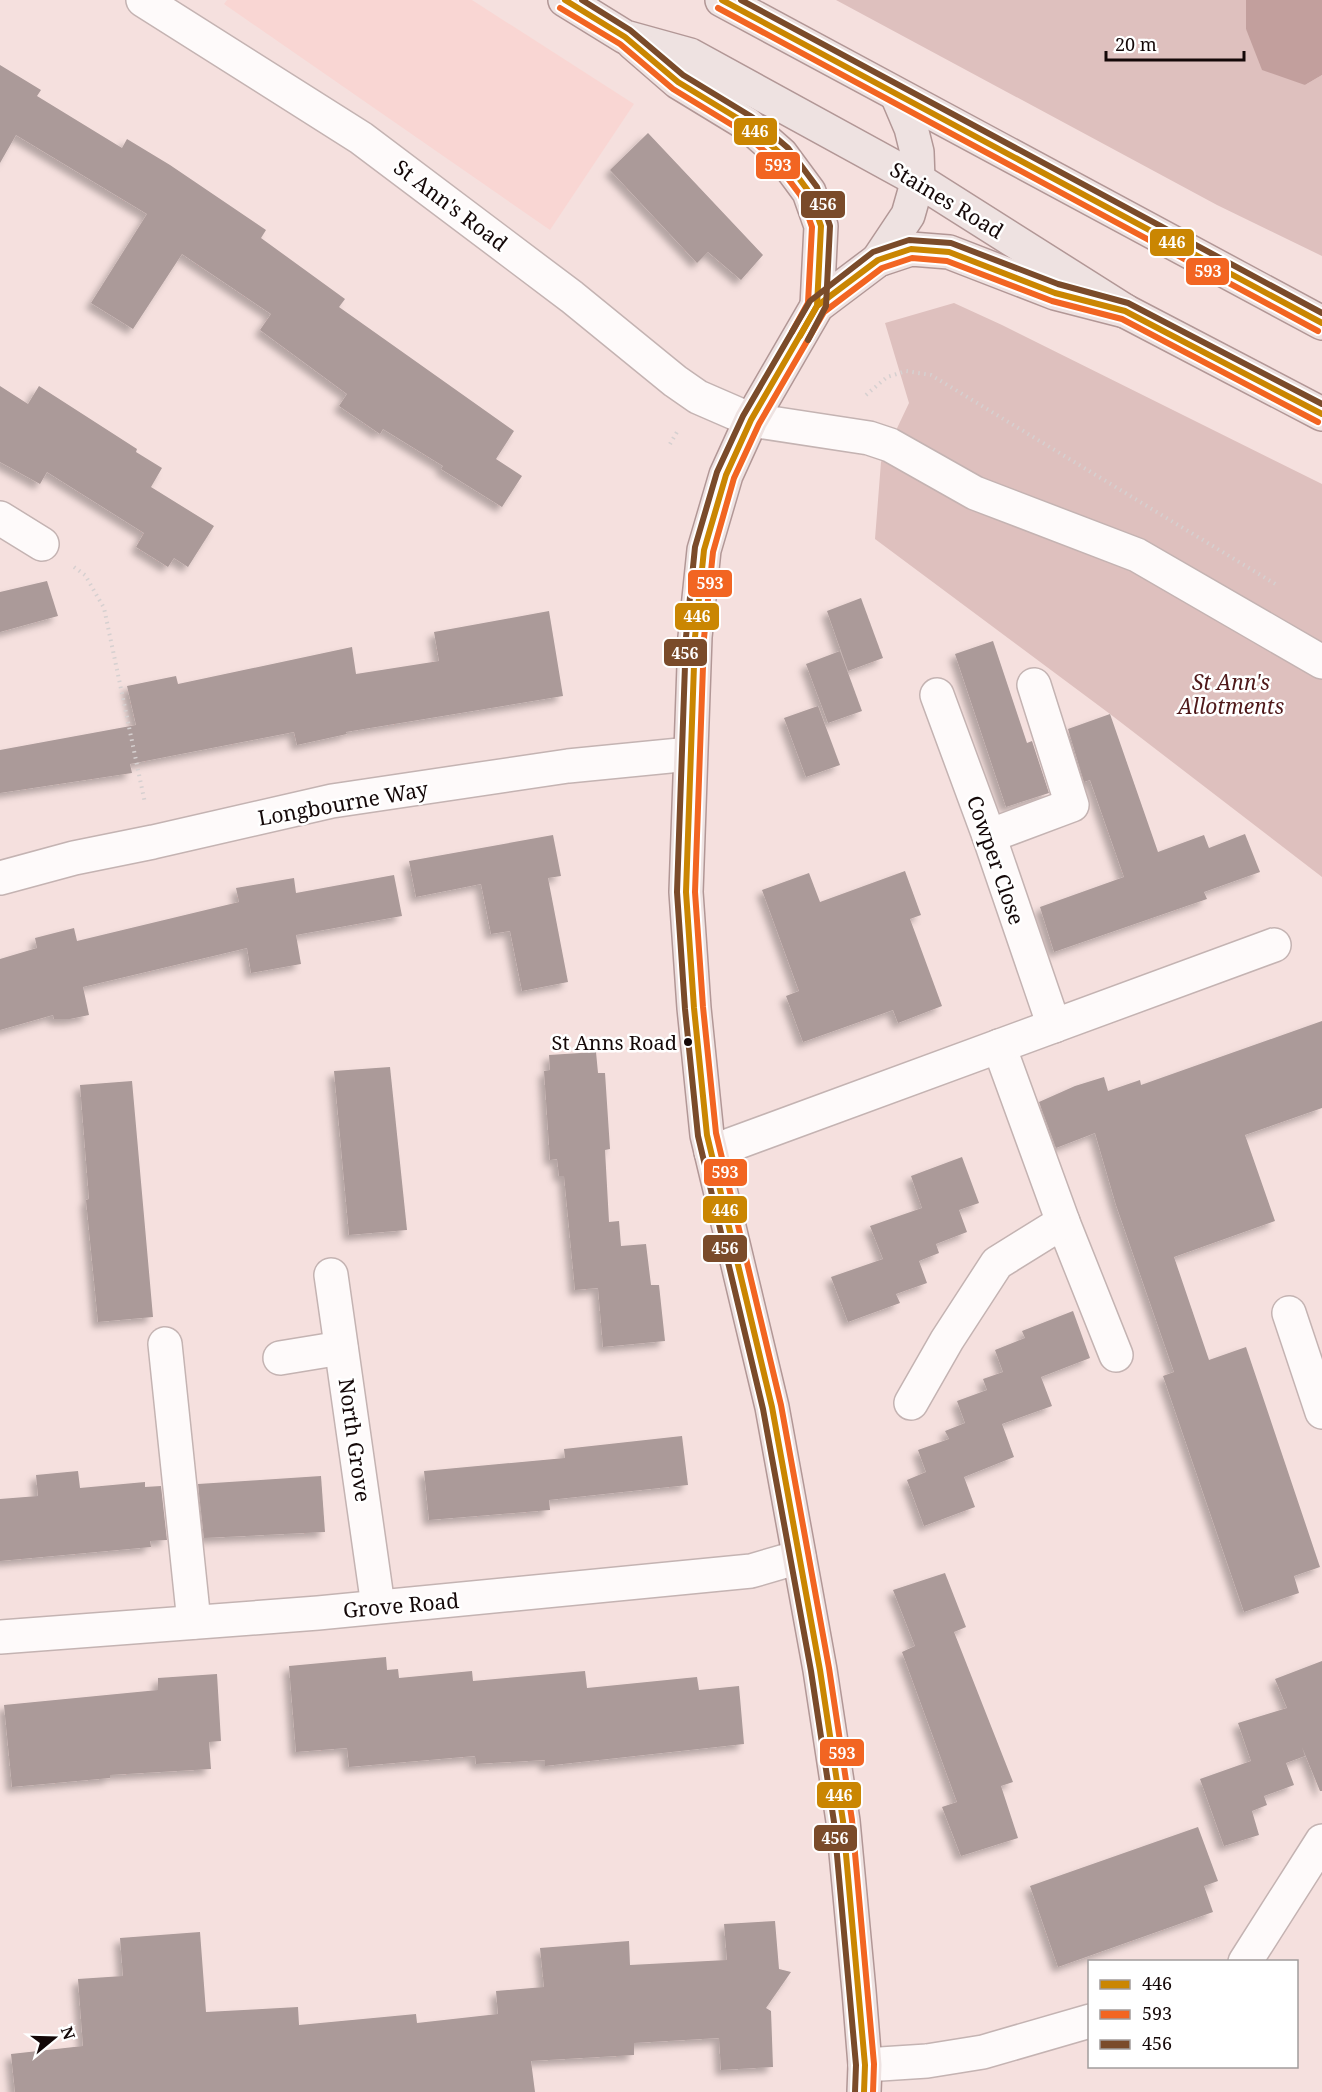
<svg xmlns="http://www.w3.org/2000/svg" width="1322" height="2092" viewBox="0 0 1322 2092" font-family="'Noto Serif',serif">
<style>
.built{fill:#f9d6d3}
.green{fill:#dec0be}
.water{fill:#c29f9d}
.building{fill:#ab9a99;filter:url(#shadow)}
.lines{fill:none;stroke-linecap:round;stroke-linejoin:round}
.minor-casing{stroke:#c4b3b2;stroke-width:36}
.major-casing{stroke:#b29796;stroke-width:36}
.path{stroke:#d6d0d0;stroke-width:4;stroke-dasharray:1.5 4.5;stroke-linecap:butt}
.minor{stroke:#fefafa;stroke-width:33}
.major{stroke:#eee2e1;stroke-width:33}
.bus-1-casing{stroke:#fff;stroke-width:10}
.bus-2-casing{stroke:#fff;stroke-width:10}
.bus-3-casing{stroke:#fff;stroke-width:10}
.bus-1{stroke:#ca8602;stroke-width:6}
.bus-2{stroke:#f26522;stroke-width:6}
.bus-3{stroke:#7a4b2a;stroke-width:6}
.bus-dot{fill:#140808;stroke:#fff;stroke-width:2}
.labels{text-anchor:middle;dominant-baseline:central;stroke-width:5;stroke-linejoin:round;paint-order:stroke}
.bus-label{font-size:20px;fill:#140808;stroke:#fff;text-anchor:end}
.street-label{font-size:21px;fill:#140808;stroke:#fff}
.park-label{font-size:21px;font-style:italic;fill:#4e1819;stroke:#fff}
.line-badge{stroke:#fff;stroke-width:2}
.badge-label{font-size:16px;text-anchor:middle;font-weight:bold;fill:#fff}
</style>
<defs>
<filter id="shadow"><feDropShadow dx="-5.5" dy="5.5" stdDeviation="3" flood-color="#0004"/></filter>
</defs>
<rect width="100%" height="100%" fill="#f5e0de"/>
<polygon class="built" points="227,0 472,0 634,104 550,230 224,4"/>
<g class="green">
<polygon points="836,0 1246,0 1246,29 1305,85 1322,75 1322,256 1217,205"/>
<polygon points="954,303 1002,325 1322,484 1322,877 1110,714 875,539 881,462 909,403 885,323"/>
</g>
<polygon class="water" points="1246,0 1322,0 1322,75 1305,85 1262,70 1246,29"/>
<g class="building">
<polygon points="0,65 41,90 37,96 122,148 127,139 170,165 266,230 261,238 345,299 339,307 514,431 496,459 522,476 502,507 441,469 443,466 383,429 380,434 339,406 347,394 260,330 271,314 182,254 133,329 91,303 147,214 16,135 0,163"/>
<polygon points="648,133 763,255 741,280 708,252 697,263 610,170"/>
<polygon points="0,386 28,404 39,386 137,449 136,452 162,468 151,487 214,526 188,567 174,558 168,567 136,547 144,533 47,472 40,484 0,462"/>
<polygon points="47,581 58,616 0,632 0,592"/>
<polygon points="861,598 883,658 848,671 827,611"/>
<polygon points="549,611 563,696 346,732 347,734 297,745 294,732 130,764 132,773 0,793 0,750 136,725 127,686 176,676 178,684 352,647 356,674 439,661 434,632"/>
<polygon points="993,641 1027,743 1032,741 1049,793 1006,807 955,654"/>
<polygon points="840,651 862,711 828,723 806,664"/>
<polygon points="818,706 840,765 806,777 784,718"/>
<polygon points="1110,714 1158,852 1204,835 1209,848 1245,834 1260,872 1204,892 1207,899 1054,952 1040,907 1124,877 1090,780 1084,782 1068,729"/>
<polygon points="553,835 561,876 548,878 568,982 522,991 510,931 491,934 481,884 416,897 409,861"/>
<polygon points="905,871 921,915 910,919 942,1006 898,1023 893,1010 803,1042 786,996 799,991 762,890 809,873 820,902"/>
<polygon points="394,875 402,916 296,935 301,964 251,973 247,948 83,987 89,1015 70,1019 54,1019 53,1015 0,1030 0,959 37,948 35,938 74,928 77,941 239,902 236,888 294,878 296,893"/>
<polygon points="1322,1021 1322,1108 1245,1135 1275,1221 1174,1257 1209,1360 1246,1347 1320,1567 1294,1576 1299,1593 1244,1612 1163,1376 1174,1372 1116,1205 1095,1133 1056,1148 1039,1102 1075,1086 1104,1077 1108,1091 1140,1080 1141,1085"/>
<polygon points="596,1052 598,1073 605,1073 610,1149 605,1150 609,1222 619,1221 621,1246 646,1244 651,1285 659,1285 665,1341 603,1347 598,1288 575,1290 564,1176 559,1176 557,1159 550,1160 544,1071 550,1070 549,1055"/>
<polygon points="390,1067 407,1230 349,1235 334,1071"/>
<polygon points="132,1081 153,1317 98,1322 86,1200 89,1199 80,1085"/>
<polygon points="962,1157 979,1203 959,1210 967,1232 936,1244 939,1253 919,1261 927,1283 896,1294 900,1303 848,1322 831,1277 883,1259 870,1226 922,1208 911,1176"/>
<polygon points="1073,1311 1090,1358 1041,1377 1052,1406 1002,1424 1014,1457 964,1477 975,1507 924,1526 907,1480 926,1472 918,1450 949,1439 945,1431 965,1423 957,1401 987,1390 983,1379 1003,1372 995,1350 1025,1338 1022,1331"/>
<polygon points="682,1436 688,1485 549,1500 550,1510 429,1520 424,1471 565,1458 564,1449"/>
<polygon points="78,1471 80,1488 145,1482 145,1487 161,1486 167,1540 150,1541 151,1547 0,1561 0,1499 38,1496 36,1475"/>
<polygon points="321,1476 325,1532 204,1538 198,1484"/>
<polygon points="945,1573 966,1627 954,1632 1013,1782 1001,1786 1018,1838 961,1856 942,1807 957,1802 902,1652 915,1646 893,1590"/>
<polygon points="386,1657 387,1670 398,1669 399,1678 472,1671 473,1681 585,1671 587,1688 697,1677 699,1690 739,1686 744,1744 545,1766 545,1760 476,1764 475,1756 349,1767 347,1748 296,1752 289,1666"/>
<polygon points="1322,1661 1322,1791 1320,1791 1302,1747 1305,1756 1286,1763 1294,1785 1264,1796 1267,1805 1252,1811 1259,1835 1224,1846 1200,1779 1251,1761 1238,1723 1287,1708 1275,1679"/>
<polygon points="217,1674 221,1741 209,1742 211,1769 110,1775 110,1778 12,1787 4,1705 158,1690 158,1678"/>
<polygon points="1198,1827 1218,1881 1204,1886 1213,1912 1058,1967 1030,1886"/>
<polygon points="775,1921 779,1969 791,1972 766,2008 771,2011 773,2067 721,2070 719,2038 634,2043 634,2055 531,2061 535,2092 15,2092 11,2054 83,2046 78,1979 123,1976 120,1938 200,1932 206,2012 298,2007 299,2025 416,2014 417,2023 498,2014 496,1991 544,1987 540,1948 629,1941 630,1965 727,1960 724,1924"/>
</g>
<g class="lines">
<g class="minor-casing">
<g id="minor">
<polyline points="143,0 361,138 572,297 675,381 698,397 751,420 869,438 890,445 975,493 1137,555 1322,662"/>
<polyline points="0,518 42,544"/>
<polyline points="937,695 989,836 1054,1026"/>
<polyline points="989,836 1072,805 1034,685"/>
<polyline points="0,878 74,858 153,842 332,801 568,766 690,754"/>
<polyline points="999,1046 1063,1222 1116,1355"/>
<polyline points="711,1152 1274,945"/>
<polyline points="331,1275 378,1606"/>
<polyline points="1289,1313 1322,1412"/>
<polyline points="165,1344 194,1622"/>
<polyline points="280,1358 341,1348"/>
<polyline points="911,1403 947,1340 997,1263 1063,1222"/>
<polyline points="0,1637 318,1613 751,1571 799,1557"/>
<polyline points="1245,1962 1322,1841"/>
<polyline points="865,2065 927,2061 983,2052 1090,2021"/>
</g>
</g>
<g class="major-casing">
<g id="major">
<polyline points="565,0 625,37 690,55 918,180 1125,311 1322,414"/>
<polyline points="722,0 1322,323"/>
<polyline points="633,43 678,82 747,124 781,154 809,192 821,226 817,306"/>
<polyline points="878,260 908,215 918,180 917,152 911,128 897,95"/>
<polyline points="864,2092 865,2065 859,1991 843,1821 820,1670 772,1407 707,1135 694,1008 686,892 695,637 704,550 726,475 751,420 817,306 878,260 911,249 949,252 1055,293 1125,311"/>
</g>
</g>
<g class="path">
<polyline points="866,395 887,377 906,371 931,375 1277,585"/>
<polyline points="670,444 677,432"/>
<polyline points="74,567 85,575 104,608 145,803"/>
</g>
<use href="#minor" class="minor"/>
<use href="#major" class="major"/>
<g class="bus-1-casing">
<g id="bus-1">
<polyline points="565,0 625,37 678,82 747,124 781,154 809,192 821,226 817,306 800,336"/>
<polyline points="722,0 1322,323"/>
<polyline points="864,2092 865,2065 843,1821 820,1670 772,1407 707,1135 694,1008 686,892 695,637 704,550 726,475 751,420 817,306 878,260 911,249 949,252 1055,293 1125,311 1322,414"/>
</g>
</g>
<g class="bus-2-casing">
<g id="bus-2">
<polyline points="560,8 620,44 673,89 742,131 774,160 801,196 812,227 808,303 792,332"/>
<polyline points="718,8 1318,331"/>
<polyline points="873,2092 874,2064 852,1820 829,1668 781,1405 716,1133 703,1007 695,892 704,638 713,552 734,478 759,424 824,312 882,268 912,258 947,261 1052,301 1122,319 1318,422"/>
</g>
</g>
<g class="bus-3-casing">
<g id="bus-3">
<polyline points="582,0 630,30 683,75 752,117 788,148 817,187 830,226 826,306 808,340"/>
<polyline points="741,0 1322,313"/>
<polyline points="855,2092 856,2065 834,1822 811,1671 763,1409 698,1136 685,1009 677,892 686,637 695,547 717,472 743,416 810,301 873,252 909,240 951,243 1058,284 1128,303 1322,404"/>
</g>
</g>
<use href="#bus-1" class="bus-1"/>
<use href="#bus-2" class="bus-2"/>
<use href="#bus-3" class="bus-3"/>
</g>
<circle class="bus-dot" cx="688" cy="1042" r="5"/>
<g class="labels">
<g class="bus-label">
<text x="677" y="1042">St Anns Road</text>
</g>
<g class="street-label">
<text transform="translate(947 200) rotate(31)">Staines Road</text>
<text transform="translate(451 205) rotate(37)">St Ann's Road</text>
<text transform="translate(343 803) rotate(-10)">Longbourne Way</text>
<text transform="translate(996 860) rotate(71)">Cowper Close</text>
<text transform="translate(355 1440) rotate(82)">North Grove</text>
<text transform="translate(401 1605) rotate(-5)">Grove Road</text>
</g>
<g class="park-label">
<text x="1231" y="682">St Ann's<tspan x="1231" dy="24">Allotments</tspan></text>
</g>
</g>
<g class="line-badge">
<rect x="733" y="117" width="45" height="29" rx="6" fill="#ca8602"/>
<rect x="755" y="151" width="46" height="29" rx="6" fill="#f26522"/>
<rect x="800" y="190" width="46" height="29" rx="6" fill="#7a4b2a"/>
<rect x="1149" y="228" width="46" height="29" rx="6" fill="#ca8602"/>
<rect x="1185" y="257" width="45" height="29" rx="6" fill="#f26522"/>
<rect x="687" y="569" width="46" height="29" rx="6" fill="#f26522"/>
<rect x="674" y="602" width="46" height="29" rx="6" fill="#ca8602"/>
<rect x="663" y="638" width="45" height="29" rx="6" fill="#7a4b2a"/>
<rect x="703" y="1158" width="45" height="29" rx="6" fill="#f26522"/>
<rect x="702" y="1195" width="46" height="29" rx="6" fill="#ca8602"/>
<rect x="702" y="1234" width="46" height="29" rx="6" fill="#7a4b2a"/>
<rect x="819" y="1738" width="46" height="29" rx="6" fill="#f26522"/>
<rect x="816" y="1781" width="46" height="28" rx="6" fill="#ca8602"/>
<rect x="813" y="1824" width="45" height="28" rx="6" fill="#7a4b2a"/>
</g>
<g class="badge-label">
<text x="755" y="137">446</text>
<text x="778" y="171">593</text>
<text x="823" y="210">456</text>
<text x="1172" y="248">446</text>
<text x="1208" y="277">593</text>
<text x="710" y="589">593</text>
<text x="697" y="622">446</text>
<text x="685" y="659">456</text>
<text x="725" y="1178">593</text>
<text x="725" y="1216">446</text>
<text x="725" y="1254">456</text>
<text x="842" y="1759">593</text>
<text x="839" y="1801">446</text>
<text x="835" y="1844">456</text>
</g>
<rect x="1088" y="1960" width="210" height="108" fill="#ffffff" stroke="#a19c9c" stroke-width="1.5"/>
<rect x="1100" y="1980" width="30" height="9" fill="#ca8602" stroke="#a19c9c" stroke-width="1.5"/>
<text x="1142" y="1990" font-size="18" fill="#140808">446</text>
<rect x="1100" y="2010" width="30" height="9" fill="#f26522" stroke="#a19c9c" stroke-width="1.5"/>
<text x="1142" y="2020" font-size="18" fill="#140808">593</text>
<rect x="1100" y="2040" width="30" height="9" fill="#7a4b2a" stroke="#a19c9c" stroke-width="1.5"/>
<text x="1142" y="2050" font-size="18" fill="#140808">456</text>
<g transform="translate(54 2038) rotate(71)" stroke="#ffffff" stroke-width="4.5" paint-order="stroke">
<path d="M0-4.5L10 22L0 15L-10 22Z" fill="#140808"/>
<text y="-9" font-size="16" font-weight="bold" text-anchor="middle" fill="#140808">N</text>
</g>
<path d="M1106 51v9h138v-9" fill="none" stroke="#140808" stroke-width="3"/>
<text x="1115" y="51" font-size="18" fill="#140808" stroke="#ffffff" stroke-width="4.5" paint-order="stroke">20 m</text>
</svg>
